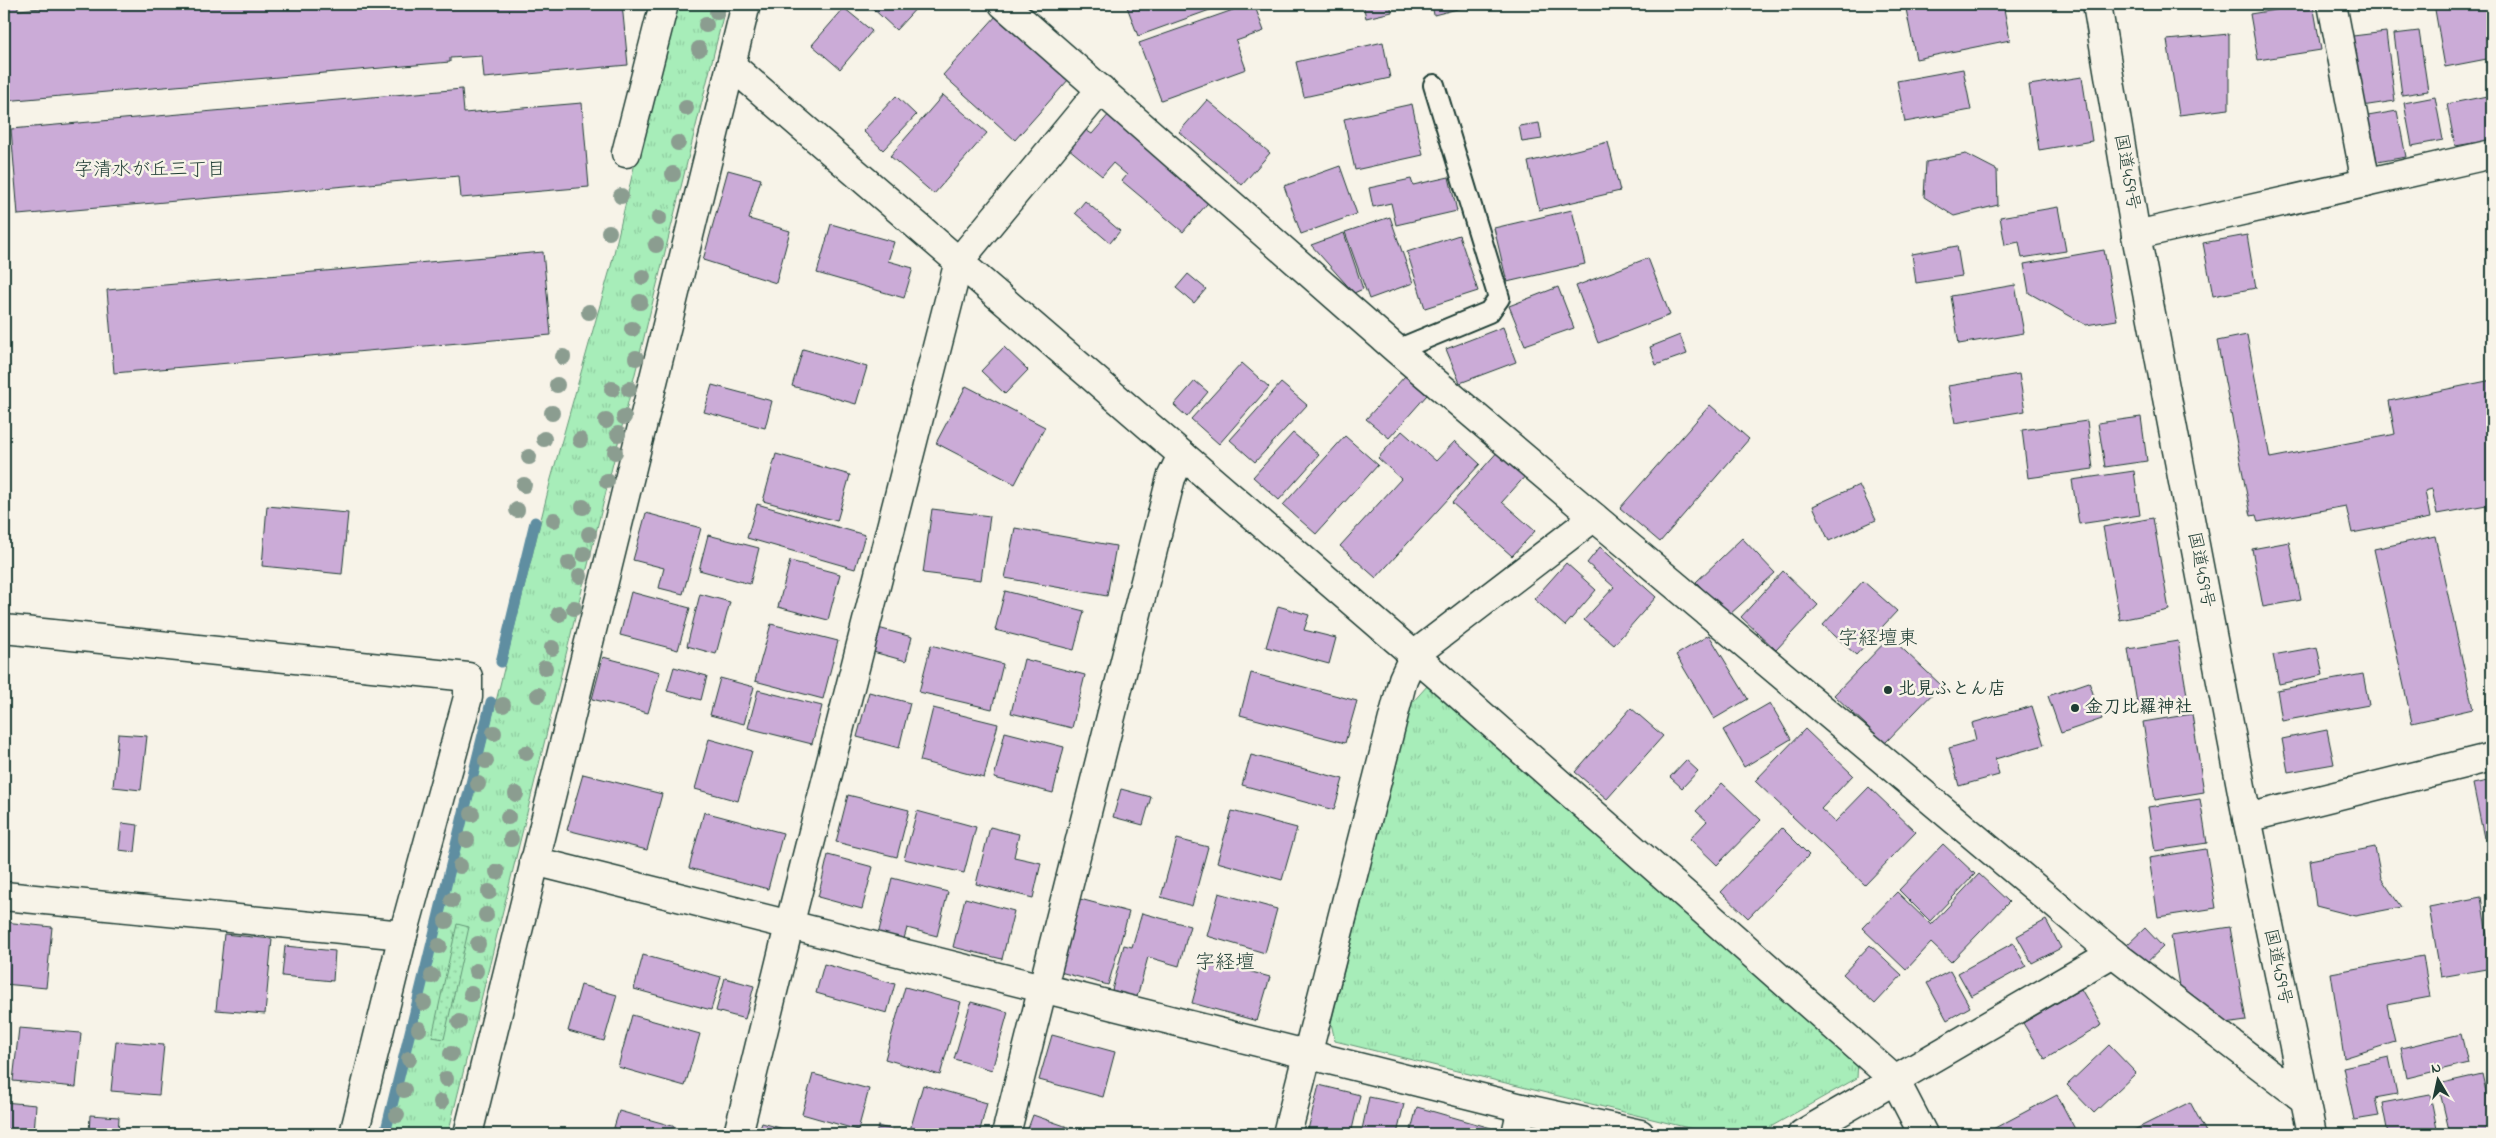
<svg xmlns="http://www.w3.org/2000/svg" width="2496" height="1138" viewBox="0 0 2496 1138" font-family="'Indie Flower','Klee One',sans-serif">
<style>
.park{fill:url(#park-tufts);stroke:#639576}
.garden{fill:url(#garden-dots);stroke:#639576}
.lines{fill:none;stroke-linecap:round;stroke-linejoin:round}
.stream{stroke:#5f8ea1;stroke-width:11}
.building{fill:#cbabd7;stroke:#1f3d34}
.lane-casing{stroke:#1f3d34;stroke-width:24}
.street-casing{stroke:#1f3d34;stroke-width:31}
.highway-casing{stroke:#1f3d34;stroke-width:31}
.lane{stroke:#f7f3e8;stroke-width:20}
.street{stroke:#f7f3e8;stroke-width:28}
.highway{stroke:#f7f3e8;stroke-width:28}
.tree{fill:#8b9d90}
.poi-dot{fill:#1f3d34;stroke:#f7f3e8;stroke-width:2}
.labels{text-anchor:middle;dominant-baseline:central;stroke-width:5;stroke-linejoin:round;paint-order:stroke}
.street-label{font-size:18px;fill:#1f3d34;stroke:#f7f3e8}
.poi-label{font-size:18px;font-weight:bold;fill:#1f3d34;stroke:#f7f3e8;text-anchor:start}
.neighbourhood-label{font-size:19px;fill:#1f3d34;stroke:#f7f3e8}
.quarter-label{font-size:20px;fill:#1f3d34;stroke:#f7f3e8}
</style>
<defs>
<pattern id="park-tufts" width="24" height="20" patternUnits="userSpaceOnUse" patternTransform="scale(1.25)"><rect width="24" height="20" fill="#a7edb9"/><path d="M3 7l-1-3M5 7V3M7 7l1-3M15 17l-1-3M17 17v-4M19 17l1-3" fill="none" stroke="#8fcca0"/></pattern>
<pattern id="garden-dots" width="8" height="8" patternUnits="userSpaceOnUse" patternTransform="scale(1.25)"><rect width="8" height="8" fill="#a7edb9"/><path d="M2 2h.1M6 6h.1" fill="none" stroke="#8fcca0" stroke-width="1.8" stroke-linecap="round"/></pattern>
</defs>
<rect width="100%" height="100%" fill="#f7f3e8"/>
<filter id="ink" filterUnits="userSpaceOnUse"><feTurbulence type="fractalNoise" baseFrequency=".02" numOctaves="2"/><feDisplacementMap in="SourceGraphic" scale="10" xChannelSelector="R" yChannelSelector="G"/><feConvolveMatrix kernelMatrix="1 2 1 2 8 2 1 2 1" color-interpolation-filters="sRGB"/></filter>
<g filter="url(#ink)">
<g class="park">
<polygon points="672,4 726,4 448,1134 389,1134 551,479 611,266"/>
<polygon points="1428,685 1858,1061 1857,1078 1758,1134 1713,1134 1335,1041 1331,1023 1411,704"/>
</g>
<polygon class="garden" points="457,924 469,927 444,1039 432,1037"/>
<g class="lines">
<g class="stream">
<polyline points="501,662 535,522"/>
<polyline points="385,1134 491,702"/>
</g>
</g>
<g class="building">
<polygon points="4,4 18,4 18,10 91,4 445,4 446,7 478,4 622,4 628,65 484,78 482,56 450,58 450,62 4,101"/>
<polygon points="868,4 920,4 896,30"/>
<polygon points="1126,4 1217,4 1218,7 1138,36"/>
<polygon points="1250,4 1254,4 1264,31 1236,41 1246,69 1161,100 1139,43"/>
<polygon points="1363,4 1390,4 1392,12 1366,18"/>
<polygon points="1432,4 1469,4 1469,6 1434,15"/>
<polygon points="1905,4 2003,4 2010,40 1916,59"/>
<polygon points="2313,4 2321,50 2258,60 2250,14"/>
<polygon points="2434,4 2492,4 2492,58 2445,67"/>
<polygon points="844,8 872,31 840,69 812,45"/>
<polygon points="997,15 1069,79 1015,140 943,75"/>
<polygon points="2419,31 2428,91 2402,95 2394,34"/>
<polygon points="2386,32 2395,101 2362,106 2353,36"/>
<polygon points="2229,34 2229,109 2179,115 2167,40"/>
<polygon points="1383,42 1390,78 1304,97 1296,62"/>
<polygon points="1963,69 1971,110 1905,122 1897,81"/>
<polygon points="2082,77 2092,141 2039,150 2029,85"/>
<polygon points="462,89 464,113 582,103 589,187 461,198 459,176 18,215 11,129"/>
<polygon points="943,95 987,133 934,194 890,156"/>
<polygon points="2492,95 2492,140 2455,146 2447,104"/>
<polygon points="896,96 916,115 883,150 863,131"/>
<polygon points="2435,97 2443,140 2412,146 2404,103"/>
<polygon points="1207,100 1270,153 1242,185 1179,132"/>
<polygon points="1412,104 1423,155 1355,170 1344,119"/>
<polygon points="2397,111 2406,157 2377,162 2368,116"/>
<polygon points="1110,113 1212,198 1183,232 1122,181 1127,175 1113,163 1102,176 1068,148 1084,129 1092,134"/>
<polygon points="1539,123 1542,139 1522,142 1519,126"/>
<polygon points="1608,142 1620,191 1539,210 1528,162"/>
<polygon points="1966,154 1997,170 1998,205 1954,216 1924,197 1926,162"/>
<polygon points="1340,166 1357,214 1301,234 1284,186"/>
<polygon points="728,170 761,179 749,219 790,231 776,283 703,260"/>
<polygon points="1449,177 1457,211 1396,225 1391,203 1373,207 1369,188 1411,179 1413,185"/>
<polygon points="1085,201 1120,231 1110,243 1075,213"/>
<polygon points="2058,207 2066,251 2022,258 2019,242 2005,245 2000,217"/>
<polygon points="1572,210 1585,264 1507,282 1494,228"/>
<polygon points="1390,217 1413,283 1369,299 1345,232"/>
<polygon points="831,224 894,242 888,261 913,268 904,298 817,273"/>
<polygon points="1344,233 1363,289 1354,293 1311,245"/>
<polygon points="1459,235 1478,291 1425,308 1407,252"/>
<polygon points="2247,235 2256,288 2213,296 2203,243"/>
<polygon points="1957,246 1962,276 1916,283 1912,254"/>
<polygon points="2104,250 2117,320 2086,325 2029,293 2024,264"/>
<polygon points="543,252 551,335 114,373 107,290"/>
<polygon points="1648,258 1670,315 1598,343 1576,286"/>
<polygon points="1188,274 1206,289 1194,303 1176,288"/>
<polygon points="2015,285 2024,333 1959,344 1951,296"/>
<polygon points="1558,287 1574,328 1525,345 1509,306"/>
<polygon points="1503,327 1516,362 1460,383 1446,349"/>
<polygon points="1680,335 1687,354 1656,365 1650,347"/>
<polygon points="2247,335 2270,458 2395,434 2389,401 2492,380 2492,504 2437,514 2432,489 2425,491 2430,518 2352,533 2346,506 2258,522 2256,515 2251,516 2217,341"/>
<polygon points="1004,347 1028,370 1005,394 981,371"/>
<polygon points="803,349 867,367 856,404 792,386"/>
<polygon points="1242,363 1269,387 1219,444 1191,419"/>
<polygon points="2019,374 2025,411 1955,423 1948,386"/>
<polygon points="1405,376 1427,395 1389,438 1366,419"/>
<polygon points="1195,381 1208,392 1187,417 1174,405"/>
<polygon points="1281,383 1307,405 1255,462 1230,440"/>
<polygon points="712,385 772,401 765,428 704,412"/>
<polygon points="966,386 1045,427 1015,484 936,443"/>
<polygon points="1710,405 1749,439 1660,542 1620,508"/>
<polygon points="2141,417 2147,461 2105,467 2098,423"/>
<polygon points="2087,421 2093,469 2028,478 2022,430"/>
<polygon points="1402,431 1436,461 1455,441 1480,464 1376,578 1340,546 1401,479 1378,458"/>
<polygon points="1293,433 1319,455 1279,500 1253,477"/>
<polygon points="1345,436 1378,465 1316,534 1283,505"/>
<polygon points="1500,449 1528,473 1502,502 1535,531 1512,556 1452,503"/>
<polygon points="776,454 850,475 837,521 763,501"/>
<polygon points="2134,471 2140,515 2079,524 2072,480"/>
<polygon points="1859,485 1876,520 1829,541 1813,506"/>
<polygon points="757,504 865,535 855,569 747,538"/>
<polygon points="267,506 348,513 342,574 262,566"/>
<polygon points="932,509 990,516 981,580 923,573"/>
<polygon points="646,513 701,528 683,594 659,588 664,568 633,560"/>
<polygon points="2153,518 2169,610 2120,620 2103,527"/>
<polygon points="1015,528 1116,546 1107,596 1005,578"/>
<polygon points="708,535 759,548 750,584 699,570"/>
<polygon points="2435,536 2473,709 2412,723 2374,549"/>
<polygon points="1742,538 1775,573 1728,616 1696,582"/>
<polygon points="2289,542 2301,600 2263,607 2252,549"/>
<polygon points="1600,547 1656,597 1614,645 1584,620 1614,587 1587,563"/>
<polygon points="790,561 840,574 828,620 778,607"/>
<polygon points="1566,563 1596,590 1565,626 1534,599"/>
<polygon points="1783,571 1818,605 1776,650 1741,617"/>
<polygon points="1863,581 1897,611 1856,655 1823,625"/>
<polygon points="1005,591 1084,611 1074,650 995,630"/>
<polygon points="631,592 690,608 678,650 620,635"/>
<polygon points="700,594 730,602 716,654 687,646"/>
<polygon points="1278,606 1309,615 1304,630 1336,638 1329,664 1266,647"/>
<polygon points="771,624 838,641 823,699 755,681"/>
<polygon points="878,628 912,637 906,661 873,652"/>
<polygon points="1709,635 1748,699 1714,719 1676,655"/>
<polygon points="1890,637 1941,685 1885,743 1834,695"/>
<polygon points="2178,641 2188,701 2138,709 2128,649"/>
<polygon points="931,645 1003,664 992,709 919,692"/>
<polygon points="2317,647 2323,675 2279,684 2273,655"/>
<polygon points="603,657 660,672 648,713 592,699"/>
<polygon points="1024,659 1085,675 1072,728 1011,713"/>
<polygon points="674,667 707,676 701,700 667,691"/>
<polygon points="1251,673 1357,701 1345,743 1240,715"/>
<polygon points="2363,674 2369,705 2282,721 2277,690"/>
<polygon points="720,678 754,687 744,724 710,715"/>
<polygon points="2089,682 2102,719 2061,733 2048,696"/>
<polygon points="758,690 822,706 812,744 748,728"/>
<polygon points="869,692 910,703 899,748 857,737"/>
<polygon points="2492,699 2492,732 2486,700"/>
<polygon points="1770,703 1791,739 1744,767 1723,730"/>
<polygon points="2032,706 2044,745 1995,759 1999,775 1959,786 1949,748 1976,740 1972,723"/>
<polygon points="933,708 998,724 984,778 920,761"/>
<polygon points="1631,708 1663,736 1607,799 1575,772"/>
<polygon points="2192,714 2204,792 2155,800 2143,722"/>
<polygon points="1805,729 1853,775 1821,809 1835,822 1869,787 1916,832 1865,885 1755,781"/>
<polygon points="2327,730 2334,764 2288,772 2282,739"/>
<polygon points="1005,732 1064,747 1053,793 994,778"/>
<polygon points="118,734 147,736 141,790 113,787"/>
<polygon points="709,739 752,751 738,801 695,789"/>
<polygon points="1251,755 1343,779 1334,810 1242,785"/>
<polygon points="1686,760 1698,771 1682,788 1670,777"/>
<polygon points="583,774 662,794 647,850 567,830"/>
<polygon points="2492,780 2492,836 2484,838 2473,784"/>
<polygon points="1722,783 1761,820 1717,865 1690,839 1707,821 1696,811"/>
<polygon points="1121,789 1151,797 1143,825 1113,817"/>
<polygon points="848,795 909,810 897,857 836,842"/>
<polygon points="2200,799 2207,843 2155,851 2148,807"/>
<polygon points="917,811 976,827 964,873 904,859"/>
<polygon points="1232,811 1297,828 1282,880 1217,862"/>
<polygon points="704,812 783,833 768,889 689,868"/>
<polygon points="122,823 138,825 135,852 119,850"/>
<polygon points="990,827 1019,834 1014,857 1041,863 1033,898 976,884"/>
<polygon points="1782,828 1809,855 1748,918 1721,892"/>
<polygon points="1177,839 1208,847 1192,906 1161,897"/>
<polygon points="1943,844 1975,874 1930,921 1899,890"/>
<polygon points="2375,847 2381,878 2401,907 2355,916 2316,906 2310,860"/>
<polygon points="2206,849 2216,908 2158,917 2149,858"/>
<polygon points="828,855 873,867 862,909 818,897"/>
<polygon points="1979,874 2009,902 1951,962 1931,943 1906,970 1862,928 1897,892 1931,925"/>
<polygon points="892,878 948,892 937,936 907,928 902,946 877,939"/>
<polygon points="1219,893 1277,909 1265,953 1207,936"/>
<polygon points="2481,897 2492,968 2441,977 2429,907"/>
<polygon points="965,898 1014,911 1002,959 953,947"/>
<polygon points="1080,899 1129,912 1108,985 1060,972"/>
<polygon points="1142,913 1190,926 1179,966 1148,957 1137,997 1112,990 1124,945 1132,947"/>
<polygon points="2046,920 2061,948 2032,963 2017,936"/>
<polygon points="4,922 52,927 46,988 4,984"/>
<polygon points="2230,927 2246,1021 2212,1026 2182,1005 2171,936"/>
<polygon points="2145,928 2163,947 2145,964 2127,945"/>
<polygon points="224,934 272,939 265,1014 216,1010"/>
<polygon points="2013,943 2026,966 1971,996 1958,973"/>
<polygon points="1870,945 1902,975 1875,1004 1843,974"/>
<polygon points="285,946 335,951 333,981 282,976"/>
<polygon points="643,955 721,977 711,1010 634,989"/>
<polygon points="2423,956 2430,997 2387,1005 2395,1042 2344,1058 2331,973"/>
<polygon points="1204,959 1270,977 1257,1021 1192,1003"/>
<polygon points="824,964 895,984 887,1013 816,993"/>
<polygon points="1950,971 1970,1007 1947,1020 1927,983"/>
<polygon points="725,978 754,986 745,1019 716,1011"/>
<polygon points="581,985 617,995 604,1041 568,1031"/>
<polygon points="905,987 961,1002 940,1075 885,1059"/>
<polygon points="2081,989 2102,1025 2045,1059 2023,1023"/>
<polygon points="971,1002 1008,1012 992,1070 954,1059"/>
<polygon points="632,1015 700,1034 685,1086 618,1067"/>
<polygon points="19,1028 81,1033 76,1087 13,1081"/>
<polygon points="2461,1034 2468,1063 2407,1078 2401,1048"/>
<polygon points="1052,1035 1115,1052 1103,1097 1039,1080"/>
<polygon points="116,1041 164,1045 159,1095 111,1091"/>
<polygon points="2109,1045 2136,1073 2094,1113 2067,1085"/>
<polygon points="2389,1057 2397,1094 2375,1098 2379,1116 2354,1120 2343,1067"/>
<polygon points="813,1074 869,1089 858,1130 802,1114"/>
<polygon points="2482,1074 2492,1118 2492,1133 2450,1134 2438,1084"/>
<polygon points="923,1085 987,1103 979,1134 925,1134 910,1130"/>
<polygon points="1319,1085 1360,1095 1351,1134 1307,1134"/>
<polygon points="2430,1094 2438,1134 2388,1134 2382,1103"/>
<polygon points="2057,1095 2075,1129 2065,1134 1996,1134 1993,1129"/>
<polygon points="1369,1097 1404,1104 1397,1134 1361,1134"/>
<polygon points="4,1102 36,1105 34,1134 4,1132"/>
<polygon points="2190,1102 2207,1134 2126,1134"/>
<polygon points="1417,1107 1491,1128 1489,1134 1410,1134"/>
<polygon points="619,1111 676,1127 674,1134 612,1134"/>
<polygon points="90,1115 119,1117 118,1134 89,1134"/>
<polygon points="1033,1115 1088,1134 1026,1134"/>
<polygon points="762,1123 802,1134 758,1134"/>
<polygon points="878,1126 907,1134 876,1134"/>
</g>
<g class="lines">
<g class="lane-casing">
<polyline id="lane" points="1397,350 1489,312 1499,298 1434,85"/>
</g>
<g class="street-casing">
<g id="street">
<polyline points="1003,4 1397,350 1594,517 2113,953 2305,1100"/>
<polyline points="2332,4 2366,183"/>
<polyline points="731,65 1414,655 1895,1080 1923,1134"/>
<polyline points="626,153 664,4"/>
<polyline points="2136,235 2492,154"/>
<polyline points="4,629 468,677 468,697 403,935 354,1134"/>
<polyline points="2247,818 2492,757"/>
<polyline points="534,861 1522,1108 1640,1134"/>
<polyline points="4,896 403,935"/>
<polyline points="468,1134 746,4"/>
<polyline points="738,1134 789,926 959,261 1101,89"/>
<polyline points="1006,1134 1171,478 1182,455"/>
<polyline points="1287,1134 1403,679 1414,655 1594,517"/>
<polyline points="1516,1134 1522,1108"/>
<polyline points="1802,1134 2113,953"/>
</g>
</g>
<g class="highway-casing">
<polyline id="highway" points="2097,4 2136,235 2247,818 2312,1134"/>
</g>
<use href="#lane" class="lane"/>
<use href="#street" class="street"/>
<use href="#highway" class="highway"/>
</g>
<g class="tree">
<circle cx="717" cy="12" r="8"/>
<circle cx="706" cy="25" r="8"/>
<circle cx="699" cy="49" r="8"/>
<circle cx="686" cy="108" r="8"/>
<circle cx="678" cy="143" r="8"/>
<circle cx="673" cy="174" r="8"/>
<circle cx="621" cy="196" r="8"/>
<circle cx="659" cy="218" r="8"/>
<circle cx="609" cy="232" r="8"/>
<circle cx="656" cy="245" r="8"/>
<circle cx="643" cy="277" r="8"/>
<circle cx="640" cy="302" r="8"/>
<circle cx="589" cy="312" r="8"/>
<circle cx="632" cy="329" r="8"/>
<circle cx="563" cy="357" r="8"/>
<circle cx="636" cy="358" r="8"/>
<circle cx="557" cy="385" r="8"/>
<circle cx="612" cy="389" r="8"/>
<circle cx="629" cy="389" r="8"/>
<circle cx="552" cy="413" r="8"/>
<circle cx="624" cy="417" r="8"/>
<circle cx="606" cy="421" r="8"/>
<circle cx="618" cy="434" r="8"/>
<circle cx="544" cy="439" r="8"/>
<circle cx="580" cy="440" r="8"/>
<circle cx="615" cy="452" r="8"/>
<circle cx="529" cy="457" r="8"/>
<circle cx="607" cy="481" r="8"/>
<circle cx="524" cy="485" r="8"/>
<circle cx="583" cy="507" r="8"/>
<circle cx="517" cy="510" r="8"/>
<circle cx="554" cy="520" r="8"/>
<circle cx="589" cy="534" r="8"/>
<circle cx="584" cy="554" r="8"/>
<circle cx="569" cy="563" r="8"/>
<circle cx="580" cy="576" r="8"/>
<circle cx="574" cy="608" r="8"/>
<circle cx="559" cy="614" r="8"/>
<circle cx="552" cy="648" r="8"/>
<circle cx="545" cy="668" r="8"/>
<circle cx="538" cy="695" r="8"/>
<circle cx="503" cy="705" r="8"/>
<circle cx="494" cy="733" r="8"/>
<circle cx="526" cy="753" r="8"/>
<circle cx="486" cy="761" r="8"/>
<circle cx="478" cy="784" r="8"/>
<circle cx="516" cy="794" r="8"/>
<circle cx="472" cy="814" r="8"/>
<circle cx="508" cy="817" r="8"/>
<circle cx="511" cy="839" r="8"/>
<circle cx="467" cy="840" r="8"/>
<circle cx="460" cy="866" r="8"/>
<circle cx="497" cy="872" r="8"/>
<circle cx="489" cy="892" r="8"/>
<circle cx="452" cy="900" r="8"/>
<circle cx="486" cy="915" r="8"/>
<circle cx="446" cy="921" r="8"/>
<circle cx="478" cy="944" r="8"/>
<circle cx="439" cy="946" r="8"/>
<circle cx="476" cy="971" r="8"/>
<circle cx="432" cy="976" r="8"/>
<circle cx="471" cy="994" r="8"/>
<circle cx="424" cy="1003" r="8"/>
<circle cx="459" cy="1022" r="8"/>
<circle cx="419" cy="1029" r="8"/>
<circle cx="451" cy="1054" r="8"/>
<circle cx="409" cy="1059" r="8"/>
<circle cx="446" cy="1079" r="8"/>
<circle cx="404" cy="1090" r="8"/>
<circle cx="441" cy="1102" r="8"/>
<circle cx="397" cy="1115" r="8"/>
</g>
</g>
<g class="poi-dot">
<circle cx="1888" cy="690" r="5"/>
<circle cx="2075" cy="708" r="5"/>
</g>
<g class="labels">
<g class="street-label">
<text transform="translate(2126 172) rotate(80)">国道459号</text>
<text transform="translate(2200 570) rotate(79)">国道459号</text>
<text transform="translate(2277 967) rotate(78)">国道459号</text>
</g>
<g class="poi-label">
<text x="1898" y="690">北見ふとん店</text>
<text x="2085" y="708">金刀比羅神社</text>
</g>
<g class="neighbourhood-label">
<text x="150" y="170">字清水が丘三丁目</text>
</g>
<g class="quarter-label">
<text x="1878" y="639">字経壇東</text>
<text x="1225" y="963">字経壇</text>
</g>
</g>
<rect width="2496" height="1138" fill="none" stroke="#f7f3e8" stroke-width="20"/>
<rect x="10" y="10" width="2476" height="1118" fill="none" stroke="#1f3d34" stroke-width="2" filter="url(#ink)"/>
<g transform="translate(2438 1080) rotate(351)" stroke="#f7f3e8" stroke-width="4" paint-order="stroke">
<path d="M0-4L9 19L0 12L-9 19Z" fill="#1f3d34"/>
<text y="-8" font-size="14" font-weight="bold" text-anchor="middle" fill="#1f3d34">N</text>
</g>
</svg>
